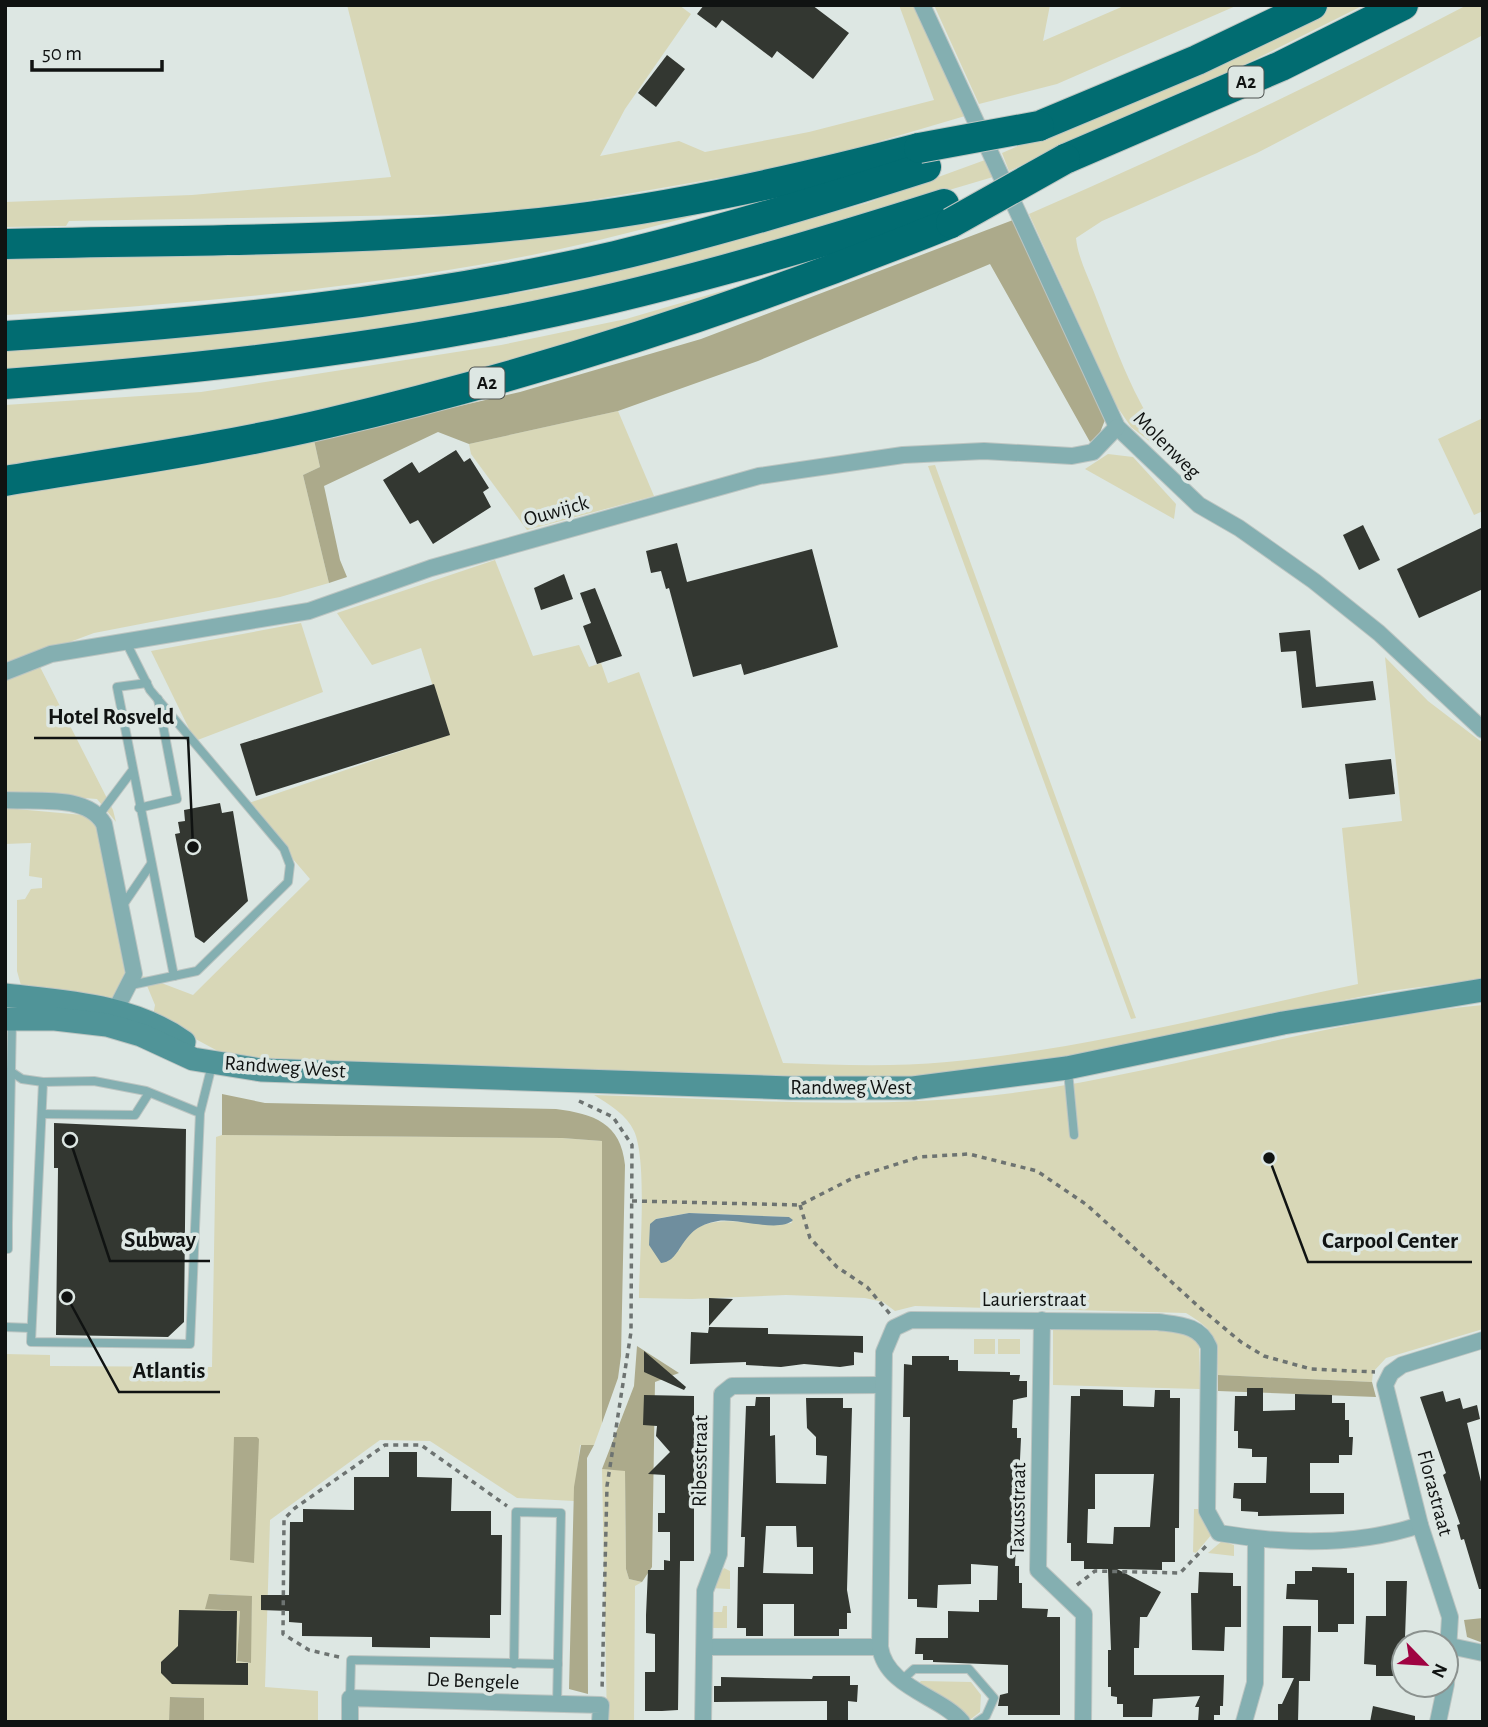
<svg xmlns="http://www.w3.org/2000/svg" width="1488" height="1727" viewBox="0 0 1488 1727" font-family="'Alegreya Sans',sans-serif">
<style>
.green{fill:#d8d7b7;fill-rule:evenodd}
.forest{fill:#acaa8b}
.water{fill:#6f8e9e}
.building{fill:#333731;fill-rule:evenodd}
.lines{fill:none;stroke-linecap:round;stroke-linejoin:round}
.lane-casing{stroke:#bcc5c2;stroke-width:10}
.street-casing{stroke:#bcc5c2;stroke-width:18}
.secondary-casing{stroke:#bcc5c2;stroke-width:25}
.highway-casing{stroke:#bcc5c2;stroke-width:32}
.path{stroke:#6d7371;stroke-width:3.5;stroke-dasharray:5 5;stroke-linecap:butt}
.lane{stroke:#84afb1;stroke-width:8}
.street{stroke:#84afb1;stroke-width:16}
.secondary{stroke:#509498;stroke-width:23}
.highway{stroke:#016c71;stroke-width:30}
.highway-bridge-casing{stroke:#bcc5c2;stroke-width:32;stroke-linecap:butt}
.highway-bridge{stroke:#016c71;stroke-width:30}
.labels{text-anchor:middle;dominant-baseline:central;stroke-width:7;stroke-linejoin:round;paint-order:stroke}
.shield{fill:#dde7e3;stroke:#4e5351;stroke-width:2}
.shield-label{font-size:19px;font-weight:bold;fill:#101312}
.street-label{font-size:21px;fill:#101312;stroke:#dde7e3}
.leader{fill:none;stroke:#101312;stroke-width:2.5}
.callout-dot{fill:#101312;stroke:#dde7e3;stroke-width:2.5}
.callout-label{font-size:23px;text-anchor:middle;font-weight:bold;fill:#101312;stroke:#dde7e3;stroke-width:7;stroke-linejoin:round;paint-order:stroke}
</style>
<rect width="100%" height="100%" fill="#dde7e3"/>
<g class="green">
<polygon points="347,5 679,5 691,14 625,109 600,156 679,141 705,152 809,132 934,100 899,5 913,5 965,116 806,163 563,205 481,214 69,221 66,226 5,227 5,202 192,195 391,177"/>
<polygon points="934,5 1050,5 1043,41 1126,5 1238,5 1057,84 979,104"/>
<polygon points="1325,5 1364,5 1228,73 1009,171 1002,153 1227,53"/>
<path d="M1467,5H1483V35L1257,153L1102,221L1076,238C1078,259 1090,280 1097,300C1121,362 1142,422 1188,471L1131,427L1116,405L1029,214C1178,149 1323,81 1467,5Z"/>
<polygon points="985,160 993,177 544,310 350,341 5,372 5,351 347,320 540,289 626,269 867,203"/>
<path d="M770,196C691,216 612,239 532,255C360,289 181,305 5,315V259Z"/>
<polygon points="791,271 792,277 338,412 5,473 5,405 201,392 501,345 626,319"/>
<polygon points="618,411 654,496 527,530 471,454 469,444"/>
<polygon points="1483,418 1483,511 1474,515 1438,439"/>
<polygon points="314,440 320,467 303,475 329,583 280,597 94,633 5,666 5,494"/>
<polygon points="1108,454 1133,457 1176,504 1174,519 1085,469"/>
<polygon points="935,465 1136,1018 1131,1019 928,466"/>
<path d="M495,560L533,656L579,645L589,667L601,663L608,683L639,672L783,1063C838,1065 893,1067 947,1062C1086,1049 1222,1013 1358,984L1342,828L1402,821L1385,657L1428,701L1483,743V979L1389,991L1013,1067L947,1075L832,1078L277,1060L227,1056L153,1016L155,1005L143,976L193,995L310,879L246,804L448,735L421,648L372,665L337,613Z"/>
<polygon points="301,623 323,692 195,741 151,651"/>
<polygon points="40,667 113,810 116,822 97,799 5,792 5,680"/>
<polygon points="5,808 83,815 96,826 125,973 112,1000 22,989 17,971 17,900 25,899 31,889 42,888 42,878 29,876 31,843 5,844"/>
<path d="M1483,1005V1329L1386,1358L1373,1372L1372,1382L1218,1375C1216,1339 1218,1332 1186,1313L915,1306L895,1311L883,1302L865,1298L786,1295L692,1299L639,1298C639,1260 648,1161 634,1131C627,1115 609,1104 594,1095C734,1099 874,1111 1013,1093C1172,1072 1324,1020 1483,1005ZM689,1213L789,1217L792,1223C753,1229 696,1203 679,1251L655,1219Z"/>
<path d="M222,1135L562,1138L602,1141V1423L594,1445H580L574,1501L517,1498L430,1441L380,1440L270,1520L265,1687L318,1691V1722H204V1698L171,1697L169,1722H5V1354L50,1355V1366L212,1367L216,1137ZM216,1594L252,1597L250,1663L237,1661L240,1610Z"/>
<polygon points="1053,1327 1181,1330 1199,1342 1200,1389 1053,1385"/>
<rect x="974" y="1339" width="21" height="15"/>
<rect x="998" y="1339" width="22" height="15"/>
<polygon points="602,1469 625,1470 626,1569 629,1579 642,1582 635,1586 634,1722 607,1722"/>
<polygon points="1194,1509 1200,1509 1203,1521 1212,1534 1196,1553 1193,1552"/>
<polygon points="1222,1541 1234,1545 1234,1556 1208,1553"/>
<polygon points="724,1568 730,1571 730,1589 710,1588"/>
<polygon points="723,1606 727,1606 727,1628 709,1628 709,1612 722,1612"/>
<polygon points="921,1681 971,1682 981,1695 980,1712 971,1719 918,1684"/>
</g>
<g class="forest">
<polygon points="1013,220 1105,420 1099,435 1090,442 990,264 758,361 618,411 469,444 438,432 324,486 340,560 347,577 329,583 303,475 320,467 314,440 520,392 701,339"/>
<path d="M222,1094L265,1103L556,1109C594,1114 621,1123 625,1165L621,1356L618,1378L602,1423V1141L562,1138L222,1135Z"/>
<polygon points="637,1346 679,1373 655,1382 652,1567 642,1582 629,1579 626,1569 625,1471 602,1469 634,1386"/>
<polygon points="1218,1375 1372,1382 1376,1397 1218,1391"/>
<polygon points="234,1437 257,1437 259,1439 254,1563 230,1560"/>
<polygon points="581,1445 594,1445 587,1458 588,1694 569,1689 574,1487"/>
<polygon points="209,1594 252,1596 251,1663 237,1661 240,1611 205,1609"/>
<polygon points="1483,1618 1483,1643 1467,1637 1464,1620"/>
<polygon points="170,1697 204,1698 204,1722 169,1722"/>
</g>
<path class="water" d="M689,1213L789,1217L793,1220C780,1233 737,1218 718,1221C678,1227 684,1261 661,1263L649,1245L650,1224L656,1219Z"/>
<g class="building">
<polygon points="704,5 812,5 849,33 813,79 777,51 772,58 722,20 716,28 697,14"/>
<polygon points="667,55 685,69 656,107 638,93"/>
<polygon points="456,450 464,462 470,458 489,488 483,492 491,507 433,544 418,520 410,524 383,480 412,462 419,473"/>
<polygon points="1363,525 1380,560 1359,570 1343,535"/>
<polygon points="1483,527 1483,589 1419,618 1397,569"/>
<polygon points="677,543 687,582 812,549 838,647 744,675 741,664 693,677 669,588 666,589 661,571 651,573 646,551"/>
<polygon points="564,574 573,599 541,610 534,588"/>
<polygon points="595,588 622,656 597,664 583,626 591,623 580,593"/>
<polygon points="1310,630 1316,687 1373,681 1376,700 1302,708 1296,651 1281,652 1279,633"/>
<polygon points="434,684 450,735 256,796 240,744"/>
<polygon points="1391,759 1395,794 1349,799 1345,764"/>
<polygon points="220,803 222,813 233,811 248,901 204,943 195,937 175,834 180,833 178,822 185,821 184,810"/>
<polygon points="54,1123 186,1129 184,1322 168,1337 56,1335 58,1168 54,1168"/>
<polygon points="709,1298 733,1299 709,1326"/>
<polygon points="709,1327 768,1328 768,1334 863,1336 863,1353 854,1352 854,1365 840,1367 804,1364 781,1367 746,1365 746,1362 690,1364 691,1332 708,1333"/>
<polygon points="644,1351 686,1387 684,1390 644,1372"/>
<polygon points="912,1356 949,1356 949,1360 958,1360 958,1371 1010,1372 1010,1375 1020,1375 1019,1381 1027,1381 1027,1397 1013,1400 1012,1428 1017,1428 1017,1438 1021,1438 1015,1566 1019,1566 1019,1583 1022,1583 1022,1608 1048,1609 1047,1617 1060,1617 1060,1715 1008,1715 1008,1706 998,1706 1000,1695 1008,1693 1008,1665 933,1662 933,1660 923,1660 923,1654 915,1654 916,1638 948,1638 948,1611 979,1612 979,1600 997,1600 998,1566 971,1564 971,1584 938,1585 937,1608 917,1607 917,1599 908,1599 910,1417 903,1417 904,1364 912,1365"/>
<polygon points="1247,1388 1263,1388 1263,1411 1295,1410 1295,1394 1332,1395 1332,1403 1345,1403 1345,1420 1349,1420 1349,1437 1353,1437 1352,1455 1339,1455 1339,1463 1310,1463 1310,1493 1344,1493 1344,1514 1258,1516 1258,1512 1241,1511 1241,1499 1233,1498 1234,1483 1266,1483 1267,1457 1252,1457 1252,1449 1238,1448 1238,1431 1234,1431 1235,1396 1247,1396"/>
<path d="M1080,1389L1123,1390V1406L1154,1407L1155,1390H1170V1398H1180L1179,1528H1175V1562H1162V1570L1117,1569L1161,1592L1147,1617H1140L1139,1648H1134V1675H1224L1223,1706H1220V1715H1214V1722H1198L1199,1707H1195L1200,1696L1153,1699L1152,1717H1123V1704H1117V1697L1111,1696V1687H1108V1650H1111L1108,1569H1084V1561H1071V1543H1067L1071,1396H1080ZM1095,1474H1154L1150,1527H1114L1113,1544L1087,1543L1088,1509H1095Z"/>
<polygon points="1443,1391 1446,1402 1460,1398 1463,1409 1477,1405 1480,1419 1467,1423 1483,1490 1483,1589 1479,1589 1464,1539 1461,1540 1457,1525 1460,1524 1443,1475 1446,1473 1420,1397"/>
<polygon points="644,1395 694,1396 694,1561 680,1561 678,1710 662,1711 645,1711 645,1672 655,1672 655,1634 646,1633 646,1615 648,1570 664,1570 664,1560 670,1561 670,1532 658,1532 658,1513 665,1513 665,1475 648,1474 670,1452 656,1436 657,1426 643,1425"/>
<path d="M756,1397H770V1436L775,1435L776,1483L826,1484L827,1456L816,1455V1437L807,1428L806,1398H843V1408H852L847,1590L851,1613H847V1629H839V1636H794V1604H763V1636H746V1628H737L738,1567H744L745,1537H741L746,1406H755ZM766,1526H796L797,1547H813V1574L763,1573Z"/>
<polygon points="389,1452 417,1452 417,1477 452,1478 451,1511 491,1511 491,1535 502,1535 501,1615 490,1615 490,1638 430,1637 430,1648 372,1647 372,1637 302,1636 302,1623 289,1622 289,1611 261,1610 261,1595 289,1595 290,1522 303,1522 303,1509 354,1510 354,1477 389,1477"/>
<polygon points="1312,1567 1347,1568 1347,1573 1354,1573 1354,1624 1338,1624 1338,1632 1318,1632 1318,1600 1286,1599 1287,1584 1295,1584 1295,1571 1312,1571"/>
<polygon points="1199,1572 1233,1573 1233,1586 1241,1586 1241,1627 1225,1627 1224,1651 1192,1650 1191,1593 1198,1593"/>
<polygon points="1386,1581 1407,1581 1404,1666 1398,1666 1398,1676 1376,1676 1376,1665 1364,1664 1366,1616 1386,1616"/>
<polygon points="179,1610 237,1611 236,1663 248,1663 248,1685 172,1684 161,1673 161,1662 178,1646"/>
<polygon points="1283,1626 1311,1626 1310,1681 1299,1681 1298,1722 1278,1722 1278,1704 1282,1704 1294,1678 1282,1678"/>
<polygon points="813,1676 850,1676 850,1685 858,1685 857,1702 848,1701 848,1722 827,1722 827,1701 714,1702 714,1686 721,1686 721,1677 812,1679"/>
<polygon points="1373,1706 1415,1716 1415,1722 1370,1722"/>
</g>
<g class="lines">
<g class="lane-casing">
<g id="lane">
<polyline points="126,642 150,690 284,849 290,865 288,882 197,971 131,985"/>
<polyline points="147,683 117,687 174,976"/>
<polyline points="139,808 177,799 158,699"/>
<polyline points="99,815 132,771"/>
<polyline points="121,908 151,864"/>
<polyline points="10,1071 22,1079 43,1082"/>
<polyline points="1068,1071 1074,1135"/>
<polyline points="200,1113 146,1091 94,1081 43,1082 31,1342 190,1344 200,1113 212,1065"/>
<polyline points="42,1114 135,1115 149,1093"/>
<polyline points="5,1224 8,1224 12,1020"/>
<polyline points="5,1249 8,1249 8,1224"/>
<polyline points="5,1327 31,1328"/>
<polyline points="514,1664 516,1512 561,1513 557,1704"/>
<polyline points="902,1680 914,1669 969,1669 994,1698 986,1716 977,1722"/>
<polyline points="350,1698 351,1660 558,1664"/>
</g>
</g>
<g class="street-casing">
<g id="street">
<polyline points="922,5 1117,427 1199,505 1239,528 1314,581 1379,633 1483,730"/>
<polyline points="5,672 51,654 309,611 431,568 759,476 903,455 984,451 1072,456 1093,452 1117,427"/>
<path d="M5,800C36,802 87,794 104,824L134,974L112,1017"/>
<polyline points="1042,1320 1038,1570 1084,1614 1083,1722"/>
<polyline points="1450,1646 1483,1653"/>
<polyline points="705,1647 880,1647"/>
<polyline points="350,1722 350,1698 601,1705 600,1722"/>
<polyline points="703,1722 705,1591 719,1554 722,1394 732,1386 881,1385"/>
<path d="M962,1722C941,1696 886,1688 880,1647L884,1352L894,1328L911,1320L1158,1322C1180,1325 1200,1325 1209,1347L1207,1511L1219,1533C1284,1544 1357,1546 1420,1525"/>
<polyline points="1244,1722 1255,1683 1256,1539"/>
<polyline points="1438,1722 1446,1684 1450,1617 1420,1525 1385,1385 1391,1373 1402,1365 1483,1340"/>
</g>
</g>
<g class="secondary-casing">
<g id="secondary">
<path d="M5,995C67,1002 132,1005 184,1042"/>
<polyline points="5,1019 55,1019 107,1025 141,1035 193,1059 261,1070 790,1088 913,1088 1067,1068 1283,1023 1483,990"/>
</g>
</g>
<g class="highway-casing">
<g id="highway">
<polyline points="1039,126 1197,60 1312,5"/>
<polyline points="1065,159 1281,66 1403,5"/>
<path d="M5,244C176,240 349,242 519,225C655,212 787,182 919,148"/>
<path d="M5,336C209,323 416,302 615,256C720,231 823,200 926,167"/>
<path d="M5,384C173,371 339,354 504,322C653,293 799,250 944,204"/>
<path d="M5,481C113,463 222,448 328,423C541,373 748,305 951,223"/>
</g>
</g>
<g class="path">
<polyline points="579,1101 613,1117 632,1145 631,1332 607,1486 602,1691"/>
<polyline points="632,1201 800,1205 853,1178 919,1157 969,1154 1037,1171 1087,1205 1199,1307 1241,1342 1264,1356 1311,1369 1375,1372"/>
<polyline points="800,1205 810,1238 837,1267 867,1287 890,1314"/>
<polyline points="1077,1585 1095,1571 1180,1573 1209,1543"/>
<polyline points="339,1657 309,1650 283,1634 284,1519 295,1508 385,1445 421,1445 507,1506"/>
</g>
<use href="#lane" class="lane"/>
<use href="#street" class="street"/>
<use href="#secondary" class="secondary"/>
<use href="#highway" class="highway"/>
<g class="highway-bridge-casing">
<g id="highway-bridge">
<polyline points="919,148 1039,126"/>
<polyline points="951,223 1065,159"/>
</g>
</g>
<use href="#highway-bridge" class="highway-bridge"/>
</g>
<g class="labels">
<g class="shield">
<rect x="1228.5" y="66.5" width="35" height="31" rx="5"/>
<rect x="469.5" y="367.5" width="35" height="31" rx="5"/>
</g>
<g class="shield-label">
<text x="1246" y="82">A2</text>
<text x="487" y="383">A2</text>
</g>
<g class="street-label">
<text transform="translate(1167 445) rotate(45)">Molenweg</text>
<text transform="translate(556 511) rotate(-16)">Ouwijck</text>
<text transform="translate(285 1067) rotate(4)">Randweg West</text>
<text x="851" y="1087">Randweg West</text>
<text x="1034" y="1299">Laurierstraat</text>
<text transform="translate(700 1461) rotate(-89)">Ribesstraat</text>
<text transform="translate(1435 1493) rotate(75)">Florastraat</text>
<text transform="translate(1018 1509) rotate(-89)">Taxusstraat</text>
<text transform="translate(473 1681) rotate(2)">De Bengele</text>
</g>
</g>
<path class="leader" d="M193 847L188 738H34M70 1140L110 1261H210M1269 1158L1308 1262H1472M67 1297L119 1392H220"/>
<g class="callout-dot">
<circle cx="193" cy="847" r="7"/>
<circle cx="70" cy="1140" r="7"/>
<circle cx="1269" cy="1158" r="7"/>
<circle cx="67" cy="1297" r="7"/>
</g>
<g class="callout-label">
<text x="111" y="724">Hotel Rosveld</text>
<text x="160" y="1247">Subway</text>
<text x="1390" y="1248">Carpool Center</text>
<text x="169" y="1378">Atlantis</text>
</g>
<rect width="1488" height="1727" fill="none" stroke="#101312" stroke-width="14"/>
<g transform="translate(1425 1664) rotate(115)"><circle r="33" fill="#dde7e3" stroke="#8b928f" stroke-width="2"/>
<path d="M0-5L12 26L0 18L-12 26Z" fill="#a00342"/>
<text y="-10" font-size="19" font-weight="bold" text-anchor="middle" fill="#101312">N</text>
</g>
<path d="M32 60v10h130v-10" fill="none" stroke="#101312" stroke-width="3.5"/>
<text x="42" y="60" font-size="21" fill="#101312" stroke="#dde7e3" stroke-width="5" paint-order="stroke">50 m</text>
</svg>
